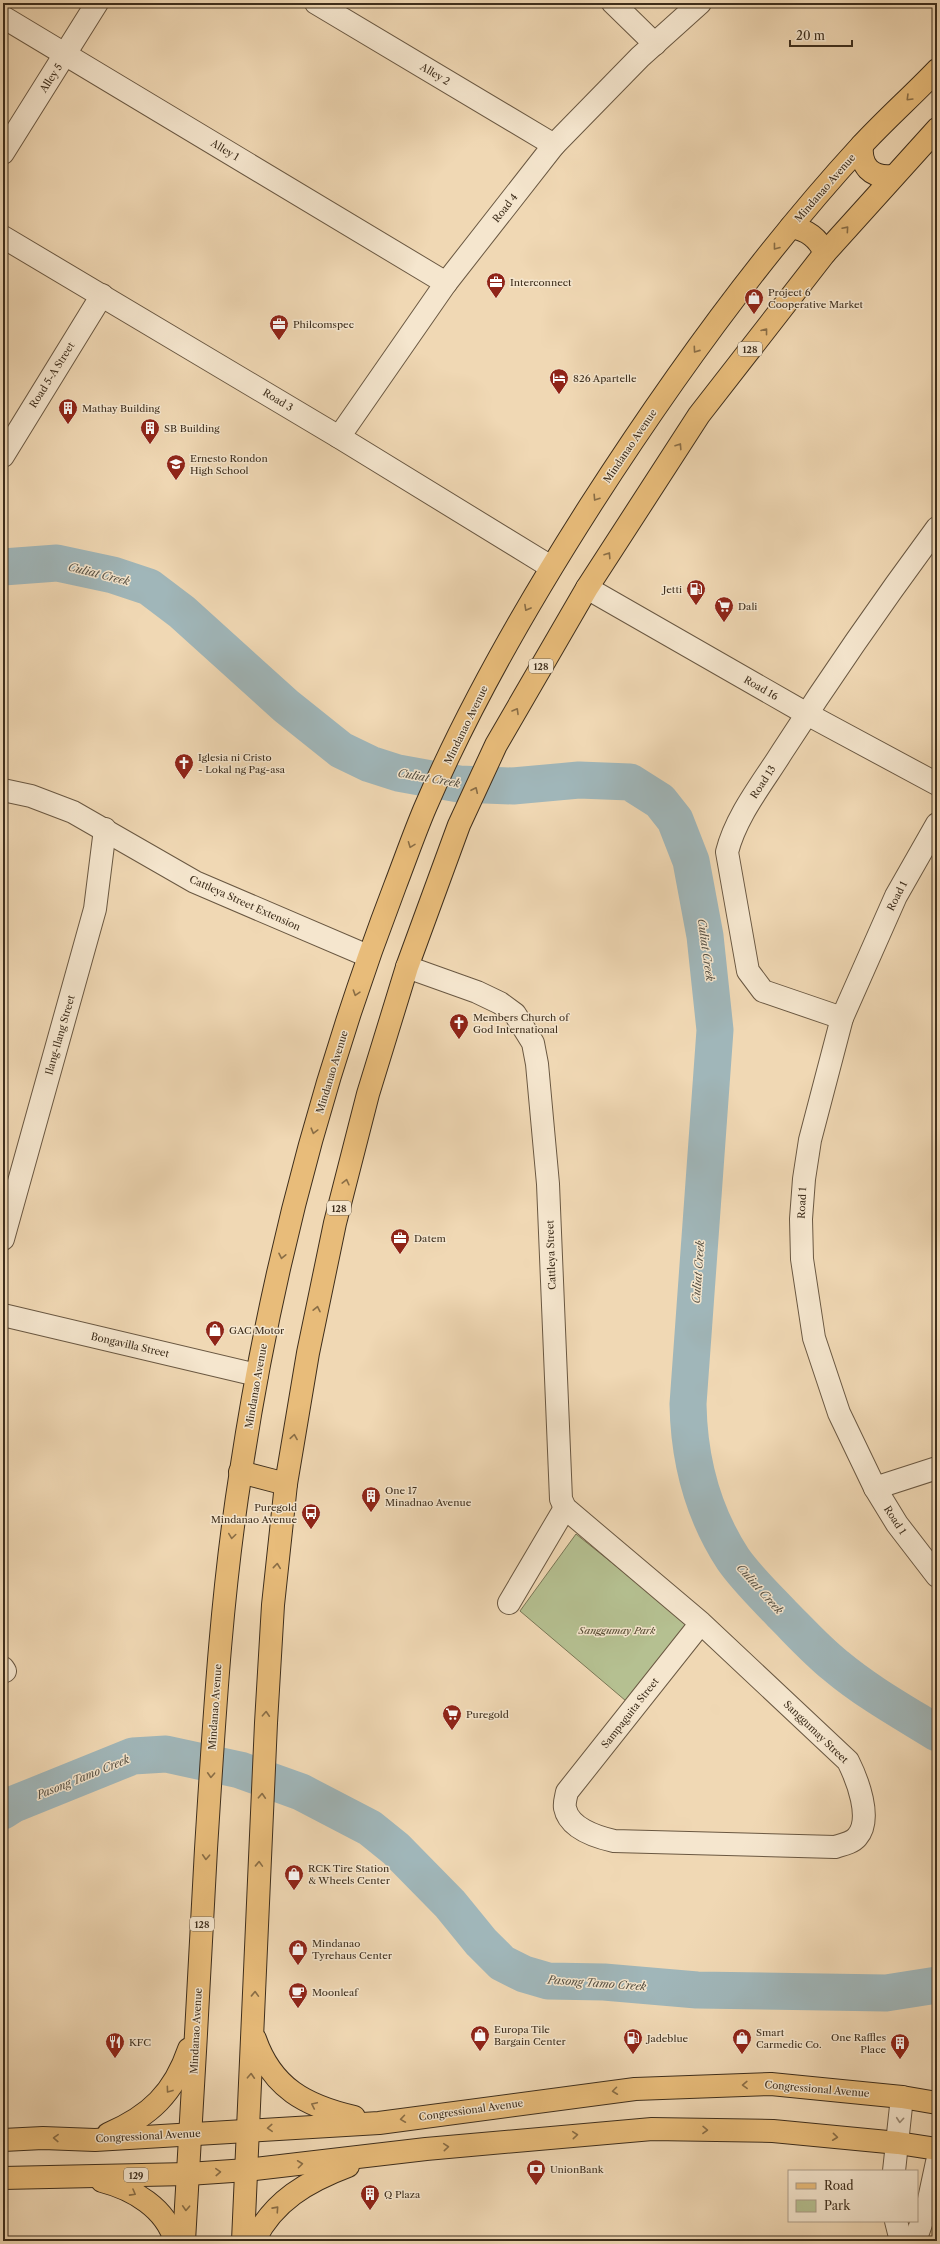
<svg xmlns="http://www.w3.org/2000/svg" width="940" height="2244" viewBox="0 0 940 2244" font-family="'Libre Caslon Text',serif">
<style>
.green{fill:#b5c091;stroke:#7a7756}
.lines{fill:none;stroke-linecap:round;stroke-linejoin:round}
.river{stroke:#a0b6b9;stroke-width:37}
.minor-casing{stroke:#6a5842;stroke-width:24}
.major-casing{stroke:#3e2e1c;stroke-width:24}
.minor{stroke:#f5e6ce;stroke-width:22}
.major{stroke:#e8bc7a;stroke-width:22}
.oneway{stroke:#8a6e46}
.oneway2{stroke:#9a8a75}
.labels{text-anchor:middle;dominant-baseline:central;stroke-width:3;stroke-linejoin:round;paint-order:stroke}
.shield{fill:#f5e6ce;stroke:#756551;stroke-width:1}
.shield-label{font-size:9px;font-weight:bold;fill:#3e2e1c}
.street-label{font-size:10px;fill:#3e2e1c;stroke:#f5e6ce}
.poi-label{font-size:10px;fill:#3e2e1c;stroke:#f5e6ce;text-anchor:start}
.park-label{font-size:10px;font-style:italic;fill:#564b33;stroke:#f5e6ce}
.water-label{font-size:11px;font-style:italic;fill:#565043;stroke:#f5e6ce}
</style>
<rect width="100%" height="100%" fill="#f0d8b4"/>
<filter id="stains"><feTurbulence type="fractalNoise" baseFrequency=".005" numOctaves="4"/><feColorMatrix values="0 0 0 0 .2 0 0 0 0 .09 0 0 0 0 .02 0 0 0 .5 -.17"/></filter>
<radialGradient id="worn" r=".72"><stop offset=".6" stop-color="#630" stop-opacity="0"/><stop offset="1" stop-color="#630" stop-opacity=".3"/></radialGradient>
<polygon class="green" points="576,1534 688,1624 626,1701 520,1611"/>
<g class="lines">
<g class="river">
<path d="M3,567L57,563L113,575L149,587L182,612L286,706L341,750L370,764L398,773L459,784L513,786L579,780L630,782L660,801L675,820L691,861L705,936L715,1030L688,1404C689,1459 703,1513 733,1559C747,1579 765,1596 782,1614C799,1631 817,1651 836,1666C867,1692 903,1712 937,1733"/>
<polyline points="3,1811 14,1804 133,1756 166,1754 240,1770 301,1792 370,1828 396,1849 450,1904 481,1942 502,1963 524,1974 548,1981 604,1982 697,1990 886,1993 937,1985"/>
</g>
<g class="minor-casing">
<g id="minor">
<polyline points="316,3 554,145"/>
<polyline points="613,3 655,44"/>
<polyline points="3,17 446,283"/>
<polyline points="3,153 97,3"/>
<polyline points="3,237 339,437 551,567"/>
<polyline points="339,437 446,283 554,145 640,57 700,3"/>
<polyline points="3,456 102,295"/>
<polyline points="587,588 807,714 937,784"/>
<polyline points="3,790 31,796 73,812 195,882 368,956"/>
<polyline points="937,824 896,896 842,1018 810,1140 804,1179 801,1219 802,1259 814,1338 839,1413 875,1488 897,1524 937,1576"/>
<path d="M407,967L477,992L500,1003L515,1014L533,1043L537,1064L548,1184L561,1499L565,1508L701,1623L848,1761C857,1779 873,1819 857,1837C852,1843 841,1845 835,1847L614,1841C596,1837 569,1828 565,1808C564,1803 566,1797 567,1792L701,1623"/>
<path d="M842,1018L763,991L748,971L727,852C736,816 762,784 782,752C831,676 883,601 937,528"/>
<polyline points="3,1239 95,909 105,829"/>
<polyline points="3,1315 257,1375"/>
<polyline points="875,1488 937,1468"/>
<polyline points="509,1603 565,1508"/>
<polyline points="3,1668 5,1671"/>
<polyline points="894,2171 902,2097"/>
<polyline points="896,2221 901,2241"/>
<polyline points="915,2241 928,2204 937,2162"/>
</g>
</g>
<g class="major-casing">
<g id="major">
<path d="M862,145C860,166 871,178 892,176"/>
<path d="M791,227C808,230 818,238 825,253"/>
<polyline points="240,1472 286,1484"/>
<path d="M255,2039C272,2088 306,2106 354,2117"/>
<path d="M108,2134C150,2116 174,2093 189,2049"/>
<polyline points="3,2140 43,2138 95,2140 379,2123 635,2089 771,2084 902,2097 937,2103"/>
<polyline points="3,2178 188,2174 247,2170 426,2149 652,2129 773,2131 898,2143 937,2149"/>
<path d="M102,2181C133,2189 166,2208 175,2241"/>
<path d="M184,2241C192,2110 199,1980 206,1849C214,1723 221,1596 241,1471C271,1271 323,1074 395,886C405,860 414,834 425,808C470,703 528,603 590,506C671,380 759,257 861,146C885,120 912,96 937,70"/>
<polyline points="243,2241 266,1723 273,1605 286,1484 308,1353 335,1223 368,1094 407,967 459,825 496,745 587,588 699,415 825,253 937,129"/>
<path d="M254,2241C273,2201 308,2181 348,2166"/>
</g>
</g>
<use href="#minor" class="minor"/>
<use href="#major" class="major"/>
</g>
<defs><path id="oneway-chevron" d="M-2-3.5L2.5 0L-2 3.5" fill="none" stroke-width="1.6" stroke-linecap="round" stroke-linejoin="round"/></defs>
<g class="oneway">
<use href="#oneway-chevron" transform="translate(909 98) rotate(135)"/>
<use href="#oneway-chevron" transform="translate(846 229) rotate(-49)"/>
<use href="#oneway-chevron" transform="translate(776 247) rotate(128)"/>
<use href="#oneway-chevron" transform="translate(765 331) rotate(-52)"/>
<use href="#oneway-chevron" transform="translate(696 350) rotate(125)"/>
<use href="#oneway-chevron" transform="translate(679 446) rotate(-57)"/>
<use href="#oneway-chevron" transform="translate(596 498) rotate(123)"/>
<use href="#oneway-chevron" transform="translate(608 555) rotate(-57)"/>
<use href="#oneway-chevron" transform="translate(527 608) rotate(119)"/>
<use href="#oneway-chevron" transform="translate(516 711) rotate(-60)"/>
<use href="#oneway-chevron" transform="translate(475 790) rotate(-65)"/>
<use href="#oneway-chevron" transform="translate(411 845) rotate(111)"/>
<use href="#oneway-chevron" transform="translate(356 993) rotate(108)"/>
<use href="#oneway-chevron" transform="translate(314 1131) rotate(105)"/>
<use href="#oneway-chevron" transform="translate(346 1182) rotate(-76)"/>
<use href="#oneway-chevron" transform="translate(282 1256) rotate(102)"/>
<use href="#oneway-chevron" transform="translate(317 1309) rotate(-78)"/>
<use href="#oneway-chevron" transform="translate(294 1437) rotate(-81)"/>
<use href="#oneway-chevron" transform="translate(232 1536) rotate(98)"/>
<use href="#oneway-chevron" transform="translate(277 1566) rotate(-84)"/>
<use href="#oneway-chevron" transform="translate(266 1714) rotate(-87)"/>
<use href="#oneway-chevron" transform="translate(211 1775) rotate(93)"/>
<use href="#oneway-chevron" transform="translate(262 1796) rotate(-87)"/>
<use href="#oneway-chevron" transform="translate(206 1857) rotate(93)"/>
<use href="#oneway-chevron" transform="translate(259 1864) rotate(-88)"/>
<use href="#oneway-chevron" transform="translate(255 1994) rotate(-88)"/>
<use href="#oneway-chevron" transform="translate(251 2076) rotate(-87)"/>
<use href="#oneway-chevron" transform="translate(745 2085) rotate(178)"/>
<use href="#oneway-chevron" transform="translate(169 2090) rotate(126)"/>
<use href="#oneway-chevron" transform="translate(615 2091) rotate(173)"/>
<use href="#oneway-chevron" transform="translate(314 2105) rotate(-155)"/>
<use href="#oneway-chevron" transform="translate(403 2119) rotate(172)"/>
<use href="#oneway-chevron" transform="translate(270 2128) rotate(177)"/>
<use href="#oneway-chevron" transform="translate(705 2130) rotate(1)"/>
<use href="#oneway-chevron" transform="translate(575 2135) rotate(-5)"/>
<use href="#oneway-chevron" transform="translate(835 2137) rotate(6)"/>
<use href="#oneway-chevron" transform="translate(56 2138) rotate(-178)"/>
<use href="#oneway-chevron" transform="translate(446 2147) rotate(-5)"/>
<use href="#oneway-chevron" transform="translate(300 2164) rotate(-7)"/>
<use href="#oneway-chevron" transform="translate(218 2172) rotate(-3)"/>
<use href="#oneway-chevron" transform="translate(133 2193) rotate(29)"/>
<use href="#oneway-chevron" transform="translate(186 2208) rotate(93)"/>
<use href="#oneway-chevron" transform="translate(276 2209) rotate(-48)"/>
</g>
<use class="oneway2" href="#oneway-chevron" transform="translate(900 2120) rotate(95)"/>
<defs>
<g id="office-pin" transform="scale(1)"><path d="M0 17L-7.5 6A9.5 9.5 0 1 1 7.5 6Z" fill="#8f2418" stroke="#f5e6ce"/><path d="M-6-3h4V-5.5h4V-3h4V5H-6ZM-1-4.5V-3h2v-1.5ZM-6 0V1H6V0Z" fill="#fff"/></g>
<g id="shop-pin" transform="scale(1)"><path d="M0 17L-7.5 6A9.5 9.5 0 1 1 7.5 6Z" fill="#8f2418" stroke="#f5e6ce"/><path d="M-5-2.5h2.3a2.7 3.5 0 0 1 5.4 0H5L5.5 6h-11ZM-1.5-2.5h3a1.5 2.3 0 0 0-3 0Z" fill="#fff"/></g>
<g id="hotel-pin" transform="scale(1)"><path d="M0 17L-7.5 6A9.5 9.5 0 1 1 7.5 6Z" fill="#8f2418" stroke="#f5e6ce"/><path d="M-6-4.5h1.5V1H6V5H4.5V3h-9V5H-6ZM-4 0a1.8 1.8 0 1 1 3.6 0ZM.5 0V-2.5h3Q6-2.5 6 0Z" fill="#fff"/></g>
<g id="building-pin" transform="scale(1)"><path d="M0 17L-7.5 6A9.5 9.5 0 1 1 7.5 6Z" fill="#8f2418" stroke="#f5e6ce"/><path d="M-4-6H4V6H1V3H-1V6H-4ZM-2.5-4.3h1.7v1.8h-1.7ZM.8-4.3h1.7v1.8H.8ZM-2.5-1h1.7V.8h-1.7ZM.8-1h1.7V.8H.8Z" fill="#fff"/></g>
<g id="school-pin" transform="scale(1)"><path d="M0 17L-7.5 6A9.5 9.5 0 1 1 7.5 6Z" fill="#8f2418" stroke="#f5e6ce"/><path d="M0-5L7-2L0 1L-7-2ZM-4 1L0 2.5L4 1V4Q0 6-4 4Z" fill="#fff"/></g>
<g id="fuel-pin" transform="scale(1)"><path d="M0 17L-7.5 6A9.5 9.5 0 1 1 7.5 6Z" fill="#8f2418" stroke="#f5e6ce"/><path d="M-5.5-6h7V0h2V4h1.3V-2.5L3-4.5l.8-.8L6-3V5H2.5V1h-1V6h-7ZM-4.2-4.7v3.2H.2V-4.7Z" fill="#fff"/></g>
<g id="supermarket-pin" transform="scale(1)"><path d="M0 17L-7.5 6A9.5 9.5 0 1 1 7.5 6Z" fill="#8f2418" stroke="#f5e6ce"/><path d="M-6-5.5h2.5l.6 2H6L4.5 2H-2.5L-4.4-4H-6ZM-1.5 3.2a1.3 1.3 0 1 0 .1 0ZM3 3.2a1.3 1.3 0 1 0 .1 0Z" fill="#fff"/></g>
<g id="church-pin" transform="scale(1)"><path d="M0 17L-7.5 6A9.5 9.5 0 1 1 7.5 6Z" fill="#8f2418" stroke="#f5e6ce"/><path d="M-1.2-6h2.4v3.5h3.3v2.4h-3.3V6h-2.4V-.1h-3.3v-2.4h3.3Z" fill="#fff"/></g>
<g id="bus-pin" transform="scale(1)"><path d="M0 17L-7.5 6A9.5 9.5 0 1 1 7.5 6Z" fill="#8f2418" stroke="#f5e6ce"/><path d="M-5-6H5V4H4V6H2V4H-2V6H-4V4H-5ZM-3.5-4V0h7V-4ZM-3.5 1.2v1.5H-2V1.2ZM2 1.2v1.5H3.5V1.2Z" fill="#fff"/></g>
<g id="cafe-pin" transform="scale(1)"><path d="M0 17L-7.5 6A9.5 9.5 0 1 1 7.5 6Z" fill="#8f2418" stroke="#f5e6ce"/><path d="M-5.5-4.5H6V0H3Q3 3.5 0 3.5H-2.5Q-5.5 3.5-5.5 0ZM3-3.2v2h1.7v-2ZM-6 4.5H4V6H-6Z" fill="#fff"/></g>
<g id="restaurant-pin" transform="scale(1)"><path d="M0 17L-7.5 6A9.5 9.5 0 1 1 7.5 6Z" fill="#8f2418" stroke="#f5e6ce"/><path d="M-5-6h1v4h1v-4h1v4h1v-4h1v5L-1.5 .5V6h-2V.5L-5-1ZM5-6V6H3V1.5H1.5Q1.5-4 5-6Z" fill="#fff"/></g>
<g id="bank-pin" transform="scale(1)"><path d="M0 17L-7.5 6A9.5 9.5 0 1 1 7.5 6Z" fill="#8f2418" stroke="#f5e6ce"/><path d="M-6-4H6V4H-6ZM0-2.3a2.3 2.3 0 1 0 0 4.6a2.3 2.3 0 1 0 0-4.6Z" fill="#fff"/></g>
</defs>
<g fill-rule="evenodd">
<use href="#office-pin" x="496" y="282"/>
<use href="#shop-pin" x="754" y="298"/>
<use href="#office-pin" x="279" y="324"/>
<use href="#hotel-pin" x="559" y="378"/>
<use href="#building-pin" x="68" y="408"/>
<use href="#building-pin" x="150" y="428"/>
<use href="#school-pin" x="176" y="464"/>
<use href="#fuel-pin" x="696" y="589"/>
<use href="#supermarket-pin" x="724" y="606"/>
<use href="#church-pin" x="184" y="763"/>
<use href="#church-pin" x="459" y="1023"/>
<use href="#office-pin" x="400" y="1238"/>
<use href="#shop-pin" x="215" y="1330"/>
<use href="#building-pin" x="371" y="1496"/>
<use href="#bus-pin" x="311" y="1513"/>
<use href="#supermarket-pin" x="452" y="1714"/>
<use href="#shop-pin" x="294" y="1874"/>
<use href="#shop-pin" x="298" y="1949"/>
<use href="#cafe-pin" x="298" y="1992"/>
<use href="#shop-pin" x="480" y="2035"/>
<use href="#fuel-pin" x="633" y="2038"/>
<use href="#shop-pin" x="742" y="2038"/>
<use href="#restaurant-pin" x="115" y="2042"/>
<use href="#building-pin" x="900" y="2043"/>
<use href="#bank-pin" x="536" y="2169"/>
<use href="#building-pin" x="370" y="2194"/>
</g>
<g class="labels">
<g class="shield">
<rect x="738" y="342" width="24" height="14" rx="3"/>
<rect x="529" y="659" width="24" height="14" rx="3"/>
<rect x="327" y="1201" width="24" height="14" rx="3"/>
<rect x="190" y="1917" width="24" height="14" rx="3"/>
<rect x="124" y="2168" width="24" height="14" rx="3"/>
</g>
<g class="shield-label">
<text x="750" y="349">128</text>
<text x="541" y="666">128</text>
<text x="339" y="1208">128</text>
<text x="202" y="1924">128</text>
<text x="136" y="2175">129</text>
</g>
<g class="street-label">
<text transform="translate(435 74) rotate(31)">Alley 2</text>
<text transform="translate(51 78) rotate(-57)">Alley 5</text>
<text transform="translate(225 150) rotate(31)">Alley 1</text>
<text transform="translate(825 188) rotate(-49)">Mindanao Avenue</text>
<text transform="translate(505 208) rotate(-52)">Road 4</text>
<text transform="translate(52 375) rotate(-58)">Road 5-A Street</text>
<text transform="translate(278 400) rotate(31)">Road 3</text>
<text transform="translate(630 446) rotate(-56)">Mindanao Avenue</text>
<text transform="translate(761 688) rotate(30)">Road 16</text>
<text transform="translate(466 725) rotate(-64)">Mindanao Avenue</text>
<text transform="translate(763 782) rotate(-57)">Road 13</text>
<text transform="translate(897 896) rotate(-63)">Road 1</text>
<text transform="translate(245 903) rotate(24)">Cattleya Street Extension</text>
<text transform="translate(60 1035) rotate(-74)">Ilang-Ilang Street</text>
<text transform="translate(332 1072) rotate(-73)">Mindanao Avenue</text>
<text transform="translate(802 1203) rotate(-87)">Road 1</text>
<text transform="translate(551 1255) rotate(-92)">Cattleya Street</text>
<text transform="translate(130 1345) rotate(13)">Bongavilla Street</text>
<text transform="translate(256 1386) rotate(-80)">Mindanao Avenue</text>
<text transform="translate(895 1520) rotate(57)">Road 1</text>
<text transform="translate(215 1707) rotate(-86)">Mindanao Avenue</text>
<text transform="translate(630 1713) rotate(-52)">Sampaguita Street</text>
<text transform="translate(816 1732) rotate(44)">Sanggumay Street</text>
<text transform="translate(196 2031) rotate(-87)">Mindanao Avenue</text>
<text transform="translate(817 2089) rotate(5)">Congressional Avenue</text>
<text transform="translate(471 2110) rotate(-8)">Congressional Avenue</text>
<text transform="translate(148 2136) rotate(-3)">Congressional Avenue</text>
</g>
<g class="poi-label">
<text x="510" y="282">Interconnect</text>
<text x="768" y="292">Project 6<tspan x="768" dy="12">Cooperative Market</tspan></text>
<text x="293" y="324">Philcomspec</text>
<text x="573" y="378">826 Apartelle</text>
<text x="82" y="408">Mathay Building</text>
<text x="164" y="428">SB Building</text>
<text x="190" y="458">Ernesto Rondon<tspan x="190" dy="12">High School</tspan></text>
<text x="682" y="589" text-anchor="end">Jetti</text>
<text x="738" y="606">Dali</text>
<text x="198" y="757">Iglesia ni Cristo<tspan x="198" dy="12">- Lokal ng Pag-asa</tspan></text>
<text x="473" y="1017">Members Church of<tspan x="473" dy="12">God International</tspan></text>
<text x="414" y="1238">Datem</text>
<text x="229" y="1330">GAC Motor</text>
<text x="385" y="1490">One 17<tspan x="385" dy="12">Minadnao Avenue</tspan></text>
<text x="297" y="1507" text-anchor="end">Puregold<tspan x="297" dy="12">Mindanao Avenue</tspan></text>
<text x="466" y="1714">Puregold</text>
<text x="308" y="1868">RCK Tire Station<tspan x="308" dy="12">&amp; Wheels Center</tspan></text>
<text x="312" y="1943">Mindanao<tspan x="312" dy="12">Tyrehaus Center</tspan></text>
<text x="312" y="1992">Moonleaf</text>
<text x="494" y="2029">Europa Tile<tspan x="494" dy="12">Bargain Center</tspan></text>
<text x="756" y="2032">Smart<tspan x="756" dy="12">Carmedic Co.</tspan></text>
<text x="886" y="2037" text-anchor="end">One Raffles<tspan x="886" dy="12">Place</tspan></text>
<text x="647" y="2038">Jadeblue</text>
<text x="129" y="2042">KFC</text>
<text x="550" y="2169">UnionBank</text>
<text x="384" y="2194">Q Plaza</text>
</g>
<g class="park-label">
<text x="617" y="1630">Sanggumay Park</text>
</g>
<g class="water-label">
<text transform="translate(99 574) rotate(14)">Culiat Creek</text>
<text transform="translate(429 778) rotate(10)">Culiat Creek</text>
<text transform="translate(706 950) rotate(82)">Culiat Creek</text>
<text transform="translate(698 1272) rotate(-86)">Culiat Creek</text>
<text transform="translate(760 1589) rotate(48)">Culiat Creek</text>
<text transform="translate(83 1777) rotate(-22)">Pasong Tamo Creek</text>
<text transform="translate(597 1983) rotate(4)">Pasong Tamo Creek</text>
</g>
</g>
<rect width="940" height="2244" fill="none" stroke="#f0d8b4" stroke-width="16"/>
<rect x="4" y="4" width="932" height="2236" fill="none" stroke="#3e2e1c" stroke-width="2"/>
<rect x="8" y="8" width="924" height="2228" fill="none" stroke="#3e2e1c"/>
<rect x="788" y="2170" width="130" height="52" fill="#f5e6ce" stroke="#ac9c87"/>
<rect x="796" y="2183" width="20" height="6" fill="#e8bc7a" stroke="#ac9c87"/>
<text x="824" y="2190" font-size="12" fill="#3e2e1c">Road</text>
<rect x="796" y="2200" width="20" height="12" fill="#b5c091" stroke="#ac9c87"/>
<text x="824" y="2210" font-size="12" fill="#3e2e1c">Park</text>
<path d="M790 40v6h62v-6" fill="none" stroke="#3e2e1c" stroke-width="2"/>
<text x="796" y="40" font-size="12" fill="#3e2e1c" stroke="#f5e6ce" stroke-width="3" paint-order="stroke">20 m</text>
<rect width="100%" height="100%" filter="url(#stains)"/>
<rect width="100%" height="100%" fill="url(#worn)"/>
</svg>
